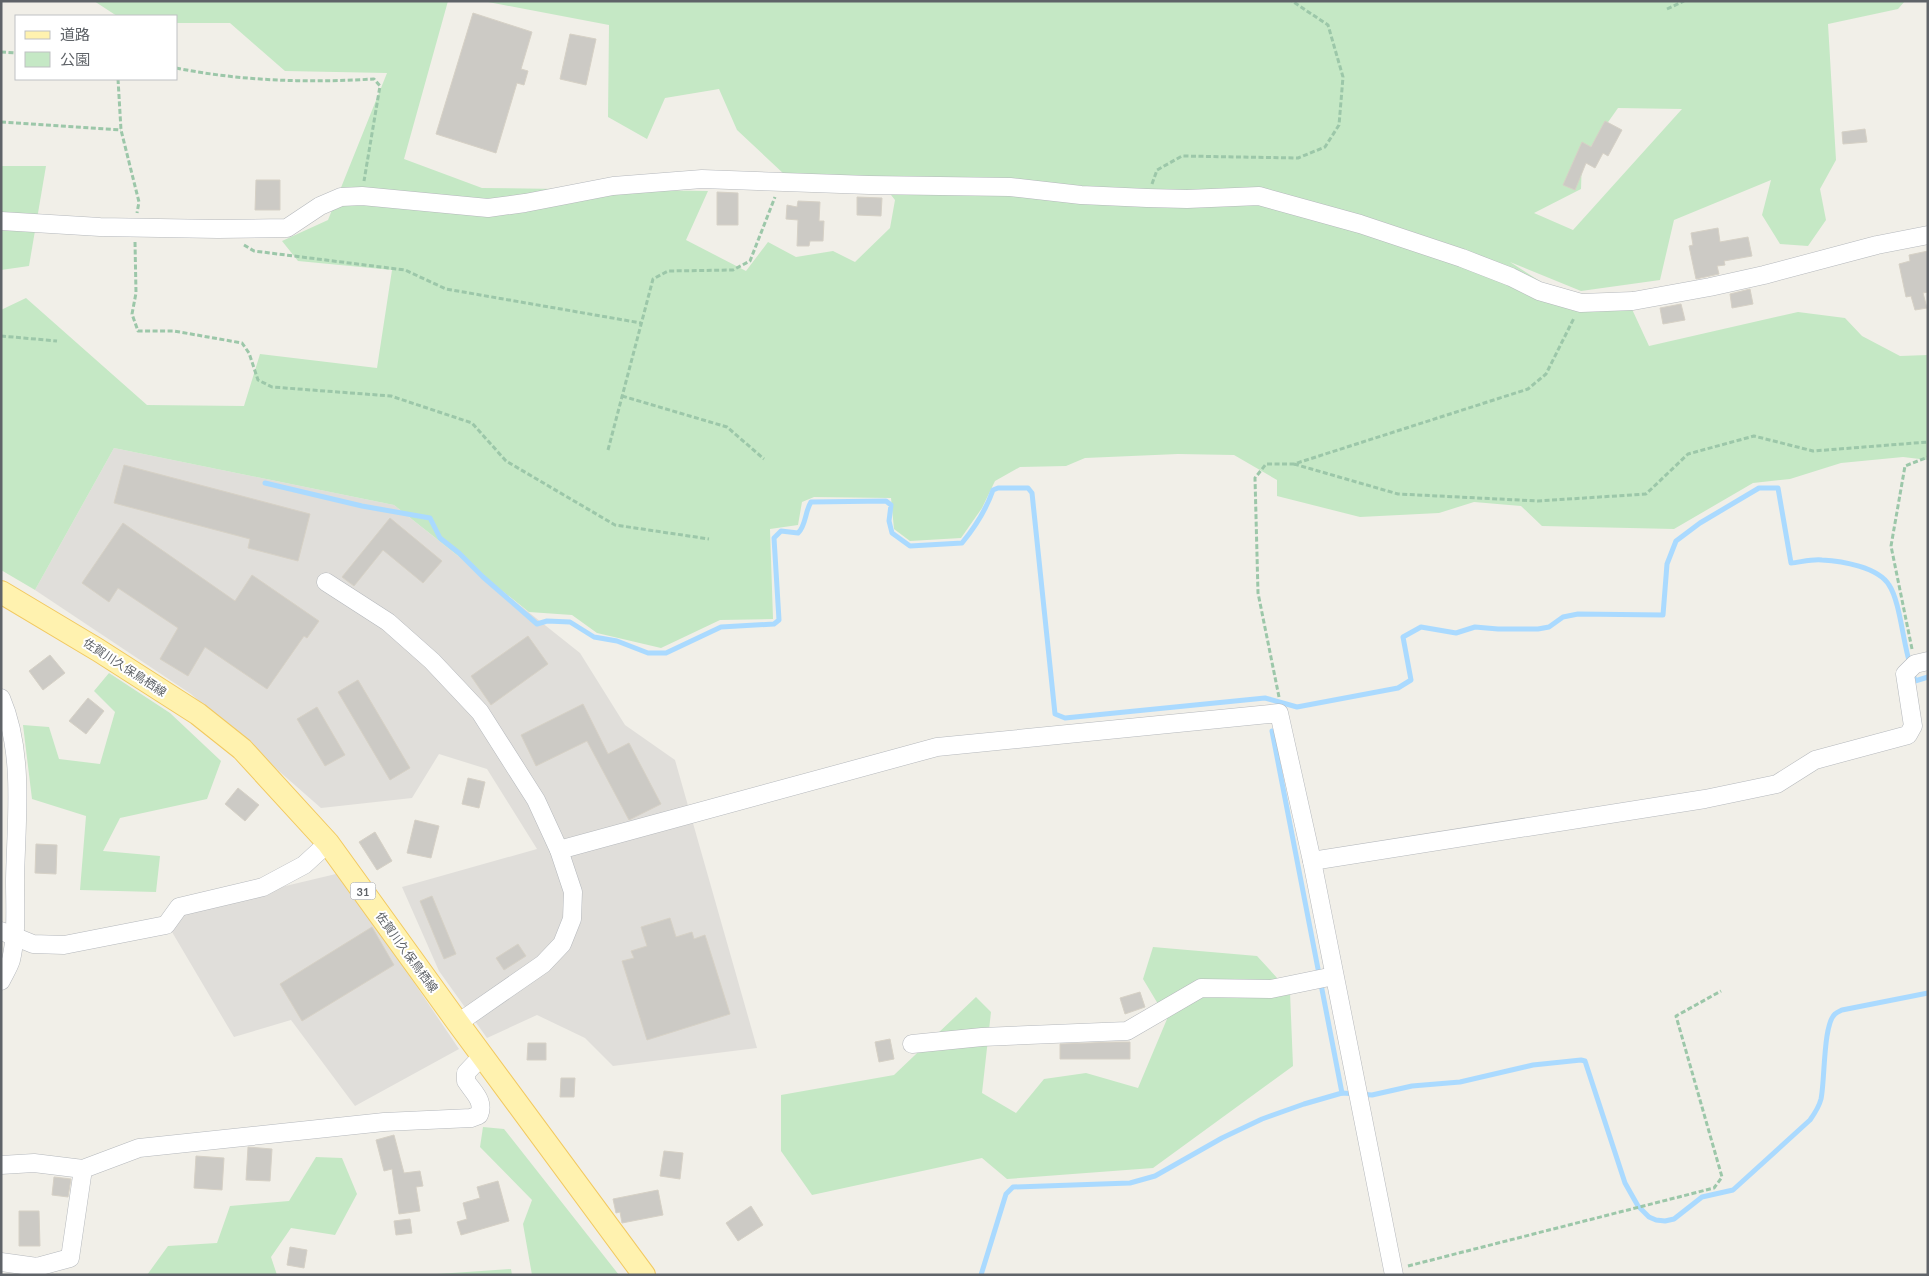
<svg xmlns="http://www.w3.org/2000/svg" width="1929" height="1276" viewBox="0 0 1929 1276" font-family="Lato,'Noto Sans JP',sans-serif">
<style>
.industrial{fill:#e0deda}
.green{fill:#c5e8c5;fill-rule:evenodd}
.lines{fill:none;stroke-linecap:round;stroke-linejoin:round}
.stream{stroke:#aadaff;stroke-width:5}
.building{fill:#cccac5;stroke:#d6d1c6}
.minor-casing{stroke:#b5b8bc;stroke-width:19}
.major-casing{stroke:#f2c960;stroke-width:24}
.path{stroke:#9cc7a9;stroke-width:3;stroke-dasharray:5 2.5;stroke-linecap:butt}
.minor{stroke:#fff;stroke-width:18}
.major{stroke:#fff2af;stroke-width:22}
.labels{text-anchor:middle;dominant-baseline:central;stroke-width:4;stroke-linejoin:round;paint-order:stroke}
.shield{fill:#fff;stroke:#8f9295;stroke-width:1}
.shield-label{font-size:11px;font-weight:bold;fill:#5f6368}
.street-label{font-size:12px;fill:#5f6368;stroke:#fff}
</style>
<rect width="100%" height="100%" fill="#f1efe8"/>
<g class="industrial">
<polygon points="114,448 394,505 580,653 625,725 675,760 757,1048 613,1066 585,1038 537,1015 487,1038 439,971 402,887 537,849 487,769 439,754 412,798 321,808 191,694 35,590"/>
<polygon points="340,873 459,1049 355,1106 291,1020 234,1037 172,932 185,910"/>
</g>
<g class="green">
<path d="M94,1H448L404,159L482,188L708,191L686,240L746,271L768,242L796,257L833,251L855,262L890,228L895,200L880,181L785,175L737,130L719,89L665,98L647,139L608,117L609,25L483,1H1905L1898,9L1828,24L1836,160L1820,189L1826,220L1808,246L1780,244L1762,215L1771,180L1674,220L1660,280L1581,291L1510,262L1585,310L1631,307L1649,346L1798,312L1845,318L1862,336L1900,356L1928,355V460L1903,457L1841,463L1790,479L1753,483L1674,529L1542,526L1521,506L1474,502L1439,513L1360,517L1277,496V480L1234,455L1178,454L1085,458L1066,466L1020,467L995,481L982,508L961,538L910,541L894,529L891,498L814,497L802,502L798,525L770,529L773,619L720,620L661,648L597,633L572,615L529,612L394,505L114,448L35,590L1,570V310L3,309L26,298L147,405L244,406L260,354L377,368L392,270L298,261L282,241L328,220L387,73L285,71L230,23H176V16H117ZM1618,108L1682,109L1573,230L1534,213L1581,189L1582,159Z"/>
<polygon points="1,166 46,166 29,266 1,270"/>
<polygon points="109,673 170,713 221,761 207,799 120,818 103,851 160,856 156,892 80,890 86,816 32,799 23,725 49,727 59,759 100,764 115,712 94,691"/>
<polygon points="1153,947 1257,956 1290,992 1293,1066 1153,1168 1007,1179 982,1158 812,1195 781,1151 781,1095 894,1075 976,997 991,1012 982,1093 1016,1113 1044,1079 1086,1073 1138,1088 1167,1019 1143,979"/>
<polygon points="483,1127 504,1129 619,1275 532,1275 523,1224 532,1200 480,1147"/>
<polygon points="316,1157 342,1158 357,1194 335,1235 291,1228 271,1257 277,1275 147,1275 168,1246 217,1243 230,1206 289,1201"/>
<polygon points="511,1269 512,1275 363,1275 437,1274"/>
</g>
<g class="lines">
<g class="stream">
<path d="M265,483L362,506L430,518L440,538L459,553L483,577L537,624L547,621L570,622L594,637L617,641L648,653H666L721,627L774,624L779,620L774,538L781,531L798,533C806,526 805,511 811,502L886,501L891,505L889,521L892,533L910,546L962,543C976,526 986,510 993,490L998,488H1028L1032,493L1055,714L1065,718L1265,698L1297,707L1398,688L1411,680L1403,637L1421,627L1456,633L1475,627L1498,629H1538L1549,627L1563,617L1578,614L1663,615L1667,564L1676,541L1700,523L1759,488H1778L1791,563C1801,562 1812,559 1822,560C1842,561 1878,567 1889,585C1900,601 1903,643 1910,664"/>
<polyline points="1913,674 1915,681 1928,677"/>
<polyline points="1272,731 1342,1093"/>
<path d="M981,1275L1006,1194L1013,1187L1130,1183L1155,1176L1222,1138L1262,1119L1304,1104L1342,1093L1372,1095L1412,1086L1460,1082L1533,1065L1581,1060L1585,1061L1625,1183L1638,1206L1649,1217L1656,1220L1665,1221L1674,1219L1702,1197L1733,1190L1810,1120C1815,1113 1819,1107 1821,1099C1825,1081 1823,1024 1835,1014C1837,1012 1840,1011 1842,1010L1928,993"/>
</g>
</g>
<g class="building">
<polygon points="473,13 532,32 521,69 528,71 524,85 517,83 496,153 436,134"/>
<polygon points="570,34 596,39 586,85 560,79"/>
<polygon points="1605,121 1622,130 1608,156 1603,153 1595,168 1586,163 1575,190 1563,185 1582,142 1591,147"/>
<polygon points="1865,129 1867,142 1843,144 1842,132"/>
<polygon points="256,180 280,180 280,210 255,210"/>
<polygon points="717,192 738,193 738,225 717,225"/>
<polygon points="857,197 882,198 881,216 857,215"/>
<polygon points="798,201 820,202 819,221 824,221 823,241 810,241 809,246 797,246 798,220 786,219 787,205 797,207"/>
<polygon points="1718,228 1720,242 1748,237 1752,256 1724,261 1725,265 1717,266 1719,274 1696,279 1689,246 1693,245 1691,233"/>
<polygon points="1928,251 1928,292 1923,293 1927,308 1915,310 1911,296 1906,297 1899,264 1910,261 1909,255"/>
<polygon points="1750,289 1753,304 1732,308 1730,294"/>
<polygon points="1681,304 1685,320 1663,324 1660,308"/>
<polygon points="124,465 310,514 298,561 248,548 250,539 114,503"/>
<polygon points="390,518 442,561 423,583 383,550 354,586 342,577"/>
<polygon points="123,523 235,601 252,575 319,621 307,638 304,636 267,689 205,647 188,676 160,659 178,628 118,588 109,602 82,583"/>
<polygon points="528,636 548,664 491,705 471,676"/>
<polygon points="50,655 65,673 43,690 29,671"/>
<polygon points="358,680 410,768 390,780 338,692"/>
<polygon points="88,698 104,711 86,734 69,721"/>
<polygon points="583,704 608,754 629,743 661,804 629,820 587,741 536,766 521,735"/>
<polygon points="317,707 345,755 325,766 297,719"/>
<polygon points="468,778 485,782 479,808 462,804"/>
<polygon points="238,788 259,805 245,821 225,804"/>
<polygon points="415,820 439,826 431,858 407,853"/>
<polygon points="375,832 392,861 377,870 359,842"/>
<polygon points="36,844 57,845 56,874 35,873"/>
<polygon points="432,896 456,954 444,959 420,901"/>
<polygon points="670,918 676,937 692,932 694,939 705,935 730,1014 647,1040 622,961 634,958 631,951 647,946 641,927"/>
<polygon points="372,927 394,965 302,1021 280,984"/>
<polygon points="518,944 526,956 504,970 496,958"/>
<polygon points="1140,992 1145,1007 1125,1014 1120,998"/>
<polygon points="890,1039 894,1059 879,1062 875,1042"/>
<polygon points="1116,1042 1130,1042 1130,1059 1060,1059 1060,1044"/>
<polygon points="528,1043 546,1043 546,1060 527,1060"/>
<polygon points="561,1078 575,1078 574,1097 560,1097"/>
<polygon points="394,1135 404,1173 420,1171 423,1186 416,1187 420,1211 399,1214 392,1169 384,1171 376,1140"/>
<polygon points="248,1147 272,1149 270,1181 246,1180"/>
<polygon points="664,1151 683,1153 680,1179 660,1176"/>
<polygon points="196,1156 224,1158 222,1190 194,1188"/>
<polygon points="54,1177 71,1179 68,1197 52,1195"/>
<polygon points="498,1181 509,1221 461,1235 457,1222 467,1219 463,1203 480,1198 477,1187"/>
<polygon points="658,1190 663,1215 622,1223 620,1212 616,1213 613,1199"/>
<polygon points="751,1206 763,1225 738,1241 726,1223"/>
<polygon points="19,1211 39,1211 40,1246 19,1246"/>
<polygon points="410,1219 412,1233 396,1235 394,1221"/>
<polygon points="290,1247 307,1250 304,1268 287,1265"/>
</g>
<g class="lines">
<g class="minor-casing">
<g id="minor">
<polyline points="1,221 100,227 218,229 287,228 320,206 341,197 362,196 488,208 525,203 613,186 702,179 869,185 1010,187 1081,195 1147,198 1187,199 1259,196 1360,224 1462,258 1511,277 1539,291 1581,303 1633,301 1710,287 1764,275 1877,245 1928,235"/>
<polyline points="326,582 388,622 432,661 480,712 536,800 559,850 573,892 572,919 562,944 543,964 458,1023"/>
<path d="M1,698C25,754 16,821 15,880C15,906 17,935 11,960C9,967 4,974 1,981"/>
<polyline points="559,850 937,747 1279,713 1312,861 1394,1275"/>
<polyline points="1312,861 1705,799 1777,784 1815,760 1908,735 1913,726 1905,674 1915,664 1928,661"/>
<polyline points="1,931 33,944 64,945 166,925 179,907 263,887 304,865 328,843"/>
<polyline points="912,1044 982,1037 1127,1031 1201,988 1271,989 1334,976"/>
<path d="M1,1165L34,1163L83,1169L139,1148L384,1122L471,1118L479,1115C485,1101 473,1092 466,1081V1073L482,1056"/>
<polyline points="1,1262 37,1267 70,1258 83,1169"/>
</g>
</g>
<g class="major-casing">
<polyline id="major" points="1,592 98,650 198,714 242,749 328,843 458,1023 644,1275"/>
</g>
<g class="path">
<polyline points="1667,9 1684,1"/>
<polyline points="1,52 16,53"/>
<path d="M176,68C241,81 308,83 374,79L380,86L364,181"/>
<polyline points="118,79 121,130 139,202 137,213"/>
<polyline points="1,122 121,130"/>
<polyline points="1152,184 1157,170 1182,156 1298,158 1325,147 1339,125 1343,77 1328,25 1292,1"/>
<polyline points="135,242 136,293 132,314 138,331 174,331 242,343 249,353 258,380 272,387 391,396 472,423 506,461 615,525 709,539"/>
<polyline points="244,245 254,251 405,270 446,289 641,323"/>
<polyline points="1,336 57,341"/>
<polyline points="622,396 727,427 764,459"/>
<polyline points="608,450 653,279 668,271 733,270 750,261 775,197"/>
<polyline points="1294,464 1398,494 1538,501 1646,494 1688,454 1754,436 1813,451 1928,442"/>
<polyline points="1912,649 1891,546 1905,466 1928,457"/>
<polyline points="1279,697 1258,593 1255,478 1266,464 1294,464 1528,389 1546,374 1574,318"/>
<polyline points="1408,1266 1714,1188 1722,1177 1676,1016 1721,991"/>
</g>
<use href="#minor" class="minor"/>
<use href="#major" class="major"/>
</g>
<g class="labels">
<rect class="shield" x="350.5" y="882.5" width="25" height="17" rx="4"/>
<g class="shield-label">
<text x="363" y="891">31</text>
</g>
<g class="street-label">
<text transform="translate(125 667) rotate(33)">佐賀川久保鳥栖線</text>
<text transform="translate(407 952) rotate(54)">佐賀川久保鳥栖線</text>
</g>
</g>
<rect width="1929" height="1276" fill="none" stroke="#5f6368" stroke-width="5"/>
<rect x="15" y="15" width="162" height="65" fill="#ffffff" stroke="#bfc1c3"/>
<rect x="25" y="31" width="25" height="8" fill="#fff2af" stroke="#bfc1c3"/>
<text x="60" y="40" font-size="15" fill="#5f6368">道路</text>
<rect x="25" y="52" width="25" height="15" fill="#c5e8c5" stroke="#bfc1c3"/>
<text x="60" y="65" font-size="15" fill="#5f6368">公園</text>
</svg>
